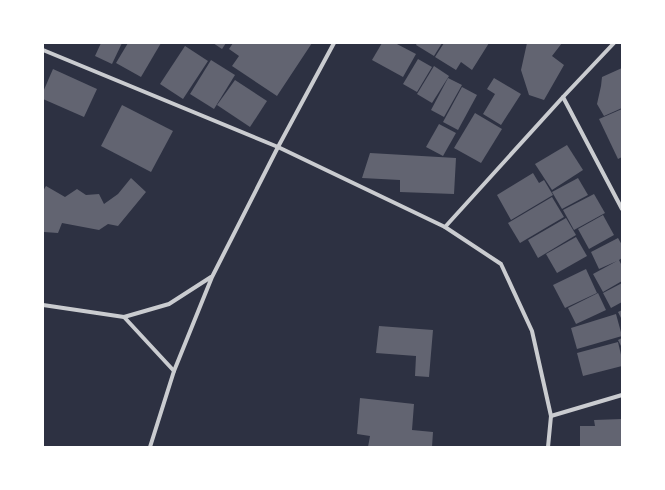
<svg xmlns="http://www.w3.org/2000/svg" width="665" height="490" viewBox="0 0 665 490" font-family="Roboto,sans-serif">
<style>
.building{fill:#626471}
.lines{fill:none;stroke-linecap:round;stroke-linejoin:round}
.minor{stroke:#caccd0;stroke-width:4}
</style>
<rect width="100%" height="100%" fill="#2d3142"/>
<g class="building">
<polygon points="101,43 122,43 112,64 95,56"/>
<polygon points="128,43 161,43 141,77 116,63"/>
<polygon points="213,43 226,43 222,49"/>
<polygon points="233,43 312,43 277,96 232,66 239,56 229,49"/>
<polygon points="382,43 395,43 416,54 403,77 372,60"/>
<polygon points="417,43 442,43 434,56 416,45"/>
<polygon points="444,43 489,43 472,70 461,62 456,70 435,57"/>
<polygon points="527,43 562,43 552,56 564,65 544,100 529,95 521,70"/>
<polygon points="185,46 208,61 183,99 160,84"/>
<polygon points="418,59 432,67 417,92 403,84"/>
<polygon points="211,60 235,75 214,109 190,94"/>
<polygon points="434,66 449,76 432,103 417,94"/>
<polygon points="622,68 622,108 604,116 597,104 601,86 602,77"/>
<polygon points="53,69 97,89 84,117 43,99 43,92"/>
<polygon points="448,78 462,85 444,117 431,110"/>
<polygon points="494,78 521,94 501,125 483,114 495,94 487,89"/>
<polygon points="235,80 267,101 250,127 217,105"/>
<polygon points="462,87 477,95 458,130 443,122"/>
<polygon points="122,105 173,131 151,172 101,146"/>
<polygon points="622,109 622,157 618,159 599,119"/>
<polygon points="475,113 502,129 481,163 454,148"/>
<polygon points="439,124 456,133 443,156 426,147"/>
<polygon points="567,145 583,170 552,190 535,164"/>
<polygon points="370,153 456,158 454,194 400,192 400,180 362,178"/>
<polygon points="533,173 539,183 544,180 553,195 511,220 497,195"/>
<polygon points="131,178 146,192 118,226 108,224 99,230 62,223 58,233 44,232 43,229 43,191 46,186 65,197 77,189 86,195 99,194 104,204 118,194"/>
<polygon points="578,178 588,195 562,209 552,192"/>
<polygon points="594,194 605,213 574,230 563,210"/>
<polygon points="552,197 564,217 520,243 508,223"/>
<polygon points="603,215 614,235 589,249 578,229"/>
<polygon points="566,218 576,235 538,258 528,240"/>
<polygon points="576,237 587,256 557,273 546,254"/>
<polygon points="618,238 622,245 622,258 619,260 622,266 622,281 603,292 593,274 617,261 599,269 591,252"/>
<polygon points="586,269 597,293 565,308 553,285"/>
<polygon points="622,283 622,302 611,308 603,293"/>
<polygon points="598,293 606,310 576,324 568,308"/>
<polygon points="622,310 622,320 618,312"/>
<polygon points="616,314 622,336 577,349 571,328"/>
<polygon points="379,326 433,330 429,377 415,376 416,356 376,353"/>
<polygon points="622,338 622,348 618,340"/>
<polygon points="618,342 622,359 622,366 583,376 577,353"/>
<polygon points="360,398 414,404 412,430 433,432 432,447 368,447 370,436 357,434"/>
<polygon points="622,419 622,447 580,447 580,426 595,426 594,420"/>
</g>
<g class="lines">
<g class="minor">
<polyline points="43,50 278,147 445,227 501,264 532,331 551,416 548,447"/>
<polyline points="563,97 622,209"/>
<polyline points="445,227 563,97 614,43"/>
<polyline points="43,305 124,317 169,304 211,277"/>
<polyline points="124,317 174,371"/>
<polyline points="551,416 622,395"/>
<polyline points="150,447 174,371 212,277 278,147 334,43"/>
</g>
</g>
<rect width="665" height="490" fill="none" stroke="#ffffff" stroke-width="88"/>
</svg>
